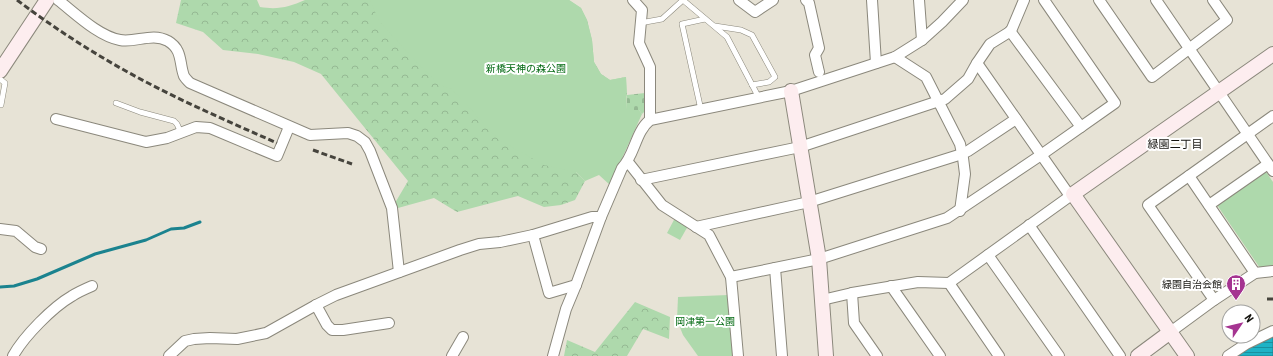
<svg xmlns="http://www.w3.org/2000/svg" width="1273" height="356" viewBox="0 0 1273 356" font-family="'Roboto Condensed','Noto Sans JP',sans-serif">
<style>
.forest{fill:url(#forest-crowns)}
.cemetery{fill:url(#cemetery-stones)}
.park{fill:#aed9ac}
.water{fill:url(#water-rules);stroke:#1b838f}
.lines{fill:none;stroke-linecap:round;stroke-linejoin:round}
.stream{stroke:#1b838f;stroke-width:3}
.lane-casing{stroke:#8b887c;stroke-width:6}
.street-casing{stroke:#8b887c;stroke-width:12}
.secondary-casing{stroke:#8b887c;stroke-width:16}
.lane{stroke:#fff;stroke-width:5}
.street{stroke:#fff;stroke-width:10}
.secondary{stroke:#fdedef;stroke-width:14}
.rail{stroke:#46443d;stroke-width:3;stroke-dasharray:6 3;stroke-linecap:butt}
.labels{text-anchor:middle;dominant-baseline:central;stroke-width:4;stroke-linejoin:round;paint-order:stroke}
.park-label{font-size:10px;fill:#016810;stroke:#fff}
.poi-label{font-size:10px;fill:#15140f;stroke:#fff;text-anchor:end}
.neighbourhood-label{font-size:11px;fill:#15140f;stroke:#fff}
</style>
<defs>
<pattern id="forest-crowns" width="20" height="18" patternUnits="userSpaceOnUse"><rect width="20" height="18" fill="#aed9ac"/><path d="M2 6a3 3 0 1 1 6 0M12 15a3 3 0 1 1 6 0" fill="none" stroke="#95b993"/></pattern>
<pattern id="cemetery-stones" width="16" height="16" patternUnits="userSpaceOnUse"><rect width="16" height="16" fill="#aed9ac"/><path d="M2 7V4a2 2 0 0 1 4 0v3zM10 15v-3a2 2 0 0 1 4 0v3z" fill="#95b993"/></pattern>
<pattern id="water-rules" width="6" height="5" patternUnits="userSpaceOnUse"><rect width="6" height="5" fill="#1eb3c6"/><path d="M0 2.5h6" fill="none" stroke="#19909f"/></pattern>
</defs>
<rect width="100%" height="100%" fill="#e7e3d6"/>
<g class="forest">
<path d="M181,0H257L260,7C278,10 289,7 305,0H569L581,8L587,20L592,40L594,62L601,74L610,80L626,77L627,95L576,172L585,181L575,200L561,205L544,207L518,196L457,212L434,198L398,208L395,203L408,181L321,74L294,62L258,54L223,50L203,32L176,23Z"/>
<polygon points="635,302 670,317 669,339 643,329 627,356 564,356 567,340 595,352"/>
</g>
<polygon class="cemetery" points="645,93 645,111 642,114 639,110 627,111 627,95"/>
<g class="park">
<polygon points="370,0 569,0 581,8 587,20 592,40 594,62 601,74 610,80 626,77 627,110 639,110 642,114 610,185 599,175 585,181 576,172 544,165 498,139 452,89 438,84 410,55 379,21"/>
<polygon points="1266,172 1273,182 1273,269 1262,271 1217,205"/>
<polygon points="675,218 688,226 680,240 667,233"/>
<polygon points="728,295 733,356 698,356 683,335 677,320 678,297"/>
</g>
<polygon class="water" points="1273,336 1273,356 1236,356 1249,347"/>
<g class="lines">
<polyline class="stream" points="0,287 14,286 37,279 95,254 146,240 171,229 184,228 200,222"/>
<g class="lane-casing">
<g id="lane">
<polyline points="640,23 662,19 683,0 727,37 759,98"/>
<polyline points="715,26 741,30 752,35 775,77 769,82 752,85"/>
<polyline points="0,79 5,83 1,105"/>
<polyline points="116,103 140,112 174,121 177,124 181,133"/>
<polyline points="701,110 682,24 705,19"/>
</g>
</g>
<g class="street-casing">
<g id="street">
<path d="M58,0C75,13 98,36 120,40C136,43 152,32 168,41C183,50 179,63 184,76C185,78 188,81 190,83L310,135L348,133L357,136L365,142L370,151L392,208L399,272"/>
<polyline points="633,0 642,10 639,43 650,67 650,120"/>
<polyline points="739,0 755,12 773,0"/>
<polyline points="806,0 809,3 819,48 815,55 819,72"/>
<polyline points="872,0 876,63"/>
<polyline points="919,0 922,40"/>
<polyline points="1099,0 1152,77 1227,20 1213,0"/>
<polyline points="1156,0 1273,171"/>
<polyline points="1010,31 1081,127"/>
<polyline points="895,57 926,77 960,144 963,158 965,174 960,211"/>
<polyline points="977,63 1070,196"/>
<polyline points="56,119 146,142 167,138 196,127 210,128 277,156 289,127"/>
<polyline points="628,162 662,205 709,235 731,277 738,356"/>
<polyline points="1189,176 1255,273"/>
<polyline points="641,180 800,147 945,99 968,79 977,63 990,44 1011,31 1024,0"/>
<polyline points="1209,205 1268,164"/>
<polyline points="1029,225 1120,356"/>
<polyline points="696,227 809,202 962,154 968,151 1016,119"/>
<polyline points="0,229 16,231 35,247 41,249"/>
<polyline points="533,235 549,293 576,285"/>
<polyline points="988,255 1059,356"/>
<polyline points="775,268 782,356"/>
<polyline points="731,277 819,259 947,218 1041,155 1115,103 1044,0"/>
<polyline points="949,283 999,356"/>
<polyline points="891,286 940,356"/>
<polyline points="852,293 854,323 877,356"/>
<polyline points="822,300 852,293 918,282 949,283 1073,194"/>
<polyline points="1214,300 1148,205 1273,116"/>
<polyline points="316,305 327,325 332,330 343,330 389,323"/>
<polyline points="1169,333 1214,300 1255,273 1273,271"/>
<path d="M13,356C24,336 53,307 72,296C78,292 85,289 92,286"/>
<polyline points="169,356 185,341 194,339 210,338 237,339 266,333 316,305 336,295 460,250 479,244 500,242 533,235 592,217 601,217"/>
<polyline points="452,356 463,337"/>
<path d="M553,356L566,309L576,285L601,217L622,168C635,155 635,132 650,120L791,91L895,57L922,40L942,22L963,0"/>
<polyline points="1228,356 1246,344 1273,331"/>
</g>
</g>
<g class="secondary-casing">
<g id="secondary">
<polyline points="0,71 47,0"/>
<polyline points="791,91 819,259 826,356"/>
<polyline points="1138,356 1169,333"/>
<polyline points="1187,356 1073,194 1273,54"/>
</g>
</g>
<use href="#lane" class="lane"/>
<use href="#street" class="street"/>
<use href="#secondary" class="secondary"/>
<g class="rail">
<path d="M17,0C58,31 102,59 148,83C190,105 234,124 277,143"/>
<polyline points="313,150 352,164"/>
<polyline points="1267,299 1273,299"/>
</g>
</g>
<defs>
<g id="building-pin" transform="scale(1)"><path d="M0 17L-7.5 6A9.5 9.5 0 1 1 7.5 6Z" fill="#a53491" stroke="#fff"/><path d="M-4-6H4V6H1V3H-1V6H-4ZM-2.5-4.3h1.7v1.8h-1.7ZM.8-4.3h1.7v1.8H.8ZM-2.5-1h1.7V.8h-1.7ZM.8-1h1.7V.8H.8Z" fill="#fff"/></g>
</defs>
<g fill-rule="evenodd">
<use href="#building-pin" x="1236" y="284"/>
</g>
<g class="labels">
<g class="park-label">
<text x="526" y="68">新橋天神の森公園</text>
<text x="705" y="321">岡津第一公園</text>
</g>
<g class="poi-label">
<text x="1222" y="284">緑園自治会館</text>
</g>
<g class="neighbourhood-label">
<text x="1175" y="144">緑園二丁目</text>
</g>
</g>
<g transform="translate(1241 324) rotate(55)"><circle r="19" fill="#ffffff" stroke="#a1a19f"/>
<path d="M0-3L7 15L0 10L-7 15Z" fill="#a53491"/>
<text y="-6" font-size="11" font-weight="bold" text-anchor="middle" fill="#15140f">N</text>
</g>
</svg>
